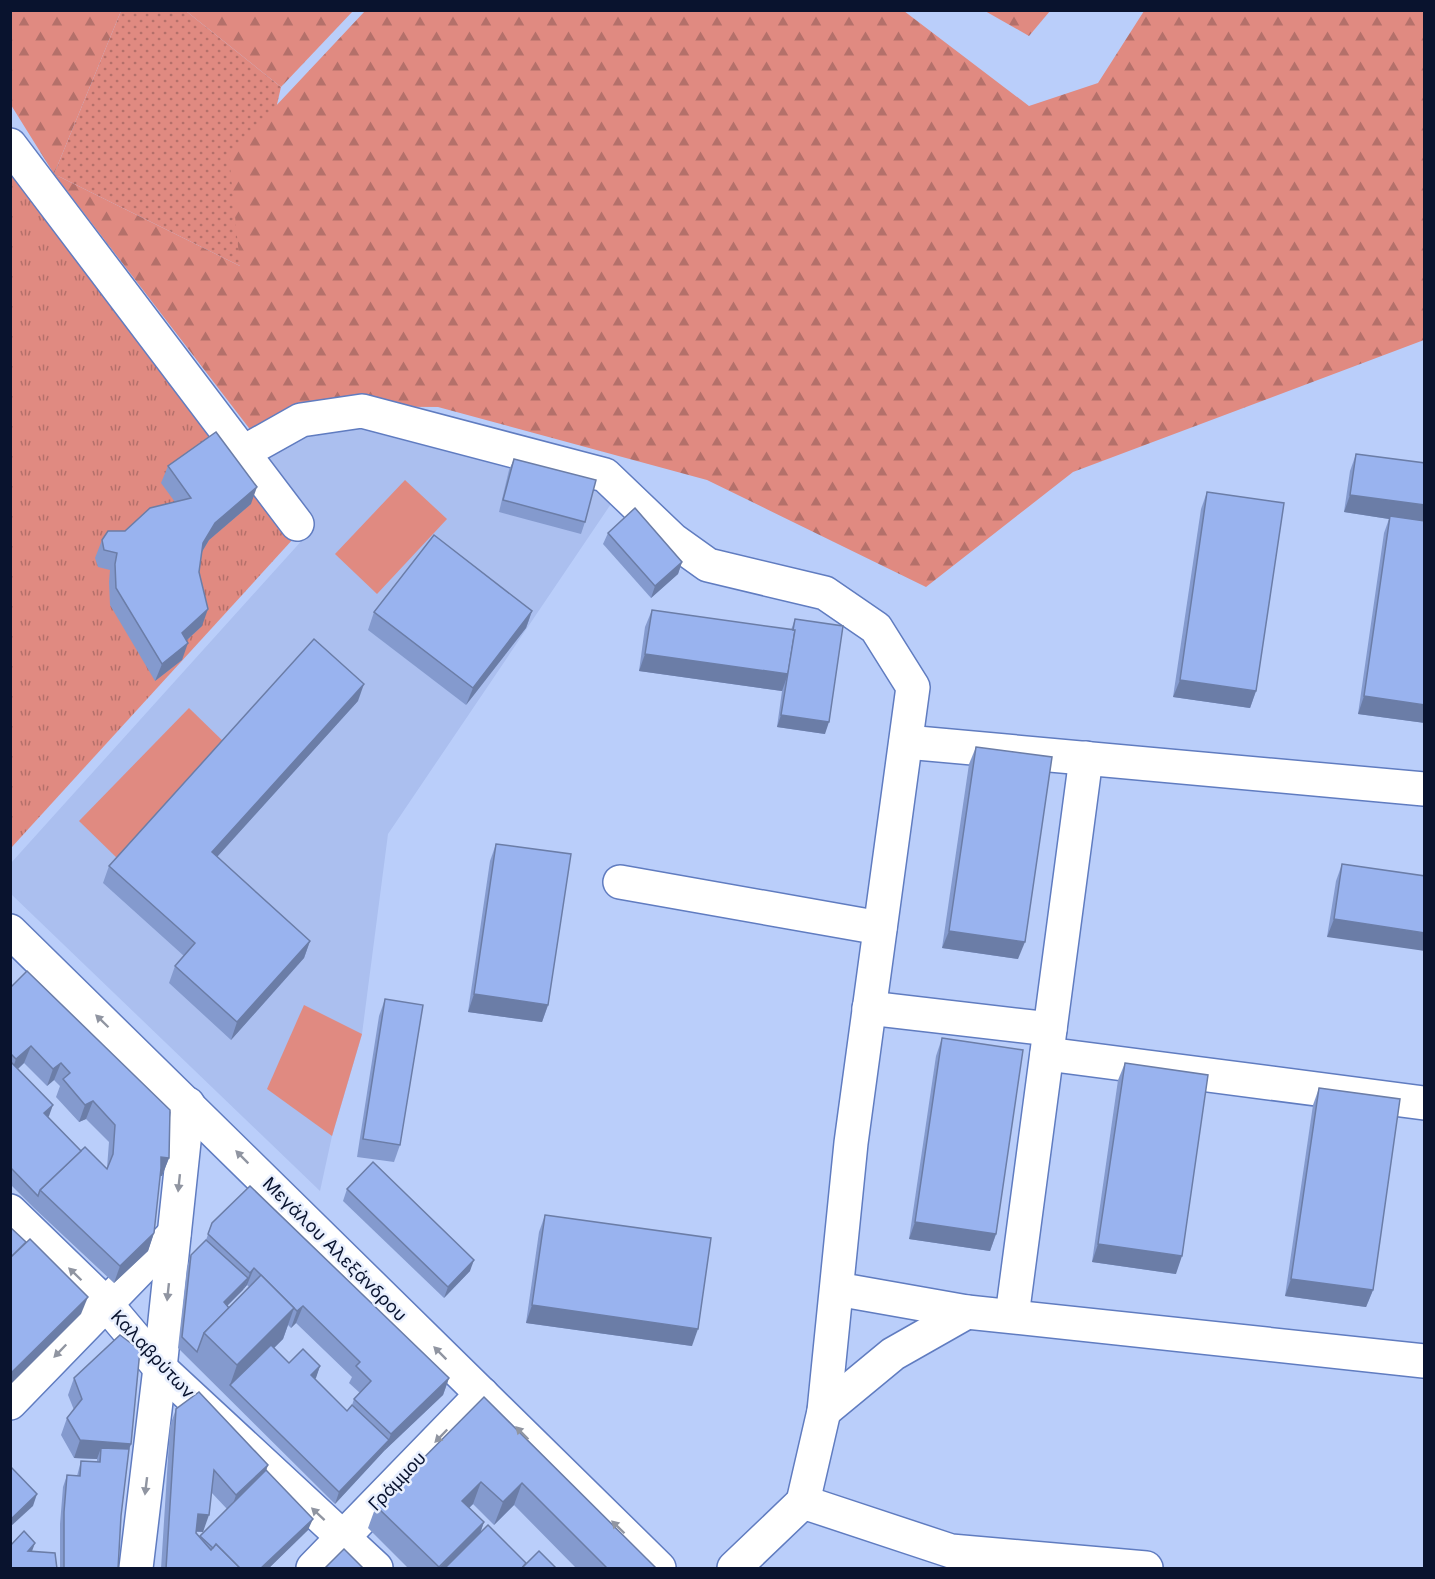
<svg xmlns="http://www.w3.org/2000/svg" width="1435" height="1579" viewBox="0 0 1435 1579" font-family="Inter,sans-serif">
<style>
.built{fill:#abbfef}
.grass{fill:url(#grass-dots)}
.forest{fill:url(#forest-firs)}
.park{fill:url(#park-tufts)}
.garden{fill:#e08a81}
.lines{fill:none;stroke-linecap:round;stroke-linejoin:round}
.minor-casing{stroke:#607cc0;stroke-width:36}
.minor{stroke:#fff;stroke-width:33}
.wall{fill:#849ace;fill-rule:evenodd}
.shaded-wall{fill:#6b7da7}
.building{fill:#99b3ef;stroke:#6b7da7;stroke-width:1.5}
.oneway{fill:#9095a1}
.labels{text-anchor:middle;dominant-baseline:central;stroke-width:5;stroke-linejoin:round;paint-order:stroke}
.street-label{font-size:18px;fill:#09132e;stroke:#e8effe}
</style>
<defs>
<pattern id="grass-dots" width="8" height="8" patternUnits="userSpaceOnUse" patternTransform="scale(1.5)"><rect width="8" height="8" fill="#e08a81"/><path d="M2 2h.1M6 6h.1" fill="none" stroke="#b4706a" stroke-width="1.8" stroke-linecap="round"/></pattern>
<pattern id="forest-firs" width="22" height="20" patternUnits="userSpaceOnUse" patternTransform="scale(1.5)"><rect width="22" height="20" fill="#e08a81"/><path d="M5 1l3.5 6h-7zM16 11l3.5 6h-7z" fill="#b4706a"/></pattern>
<pattern id="park-tufts" width="24" height="20" patternUnits="userSpaceOnUse" patternTransform="scale(1.5)"><rect width="24" height="20" fill="#e08a81"/><path d="M3 7l-1-3M5 7V3M7 7l1-3M15 17l-1-3M17 17v-4M19 17l1-3" fill="none" stroke="#b4706a"/></pattern>
</defs>
<rect width="100%" height="100%" fill="#bacefa"/>
<polygon class="built" points="335,423 617,495 388,834 362,1034 332,1136 320,1191 11,894 11,863 314,527 260,454"/>
<polygon class="grass" points="121,11 186,11 281,87 240,266 54,174"/>
<g class="forest">
<polygon points="11,11 121,11 54,174 240,266 229,156 365,11 904,11 1029,106 1098,83 1144,11 1424,11 1424,340 1073,472 926,587 707,480 438,407 306,406 252,432 54,174 11,105"/>
<polygon points="186,11 187,10 353,11 281,87"/>
<polygon points="985,11 1050,10 1050,11 1029,36"/>
</g>
<polygon class="park" points="10,170 294,538 11,848 10,848"/>
<g class="garden">
<polygon points="405,480 447,519 377,594 335,554"/>
<polygon points="189,708 227,745 118,859 79,821"/>
<polygon points="304,1005 362,1034 332,1136 267,1089"/>
</g>
<g class="lines">
<g class="minor-casing">
<g id="minor">
<polyline points="10,145 297,524"/>
<polyline points="244,452 301,420 362,411 605,475 673,540 708,565 825,593 876,628 913,687 851,1143 824,1411 803,1502"/>
<polyline points="906,742 1424,789"/>
<polyline points="620,882 880,928"/>
<polyline points="10,931 659,1568"/>
<polyline points="869,1008 1050,1029"/>
<polyline points="1047,1054 1424,1103"/>
<polyline points="10,1211 106,1304 160,1368 376,1568"/>
<polyline points="837,1289 967,1312 1424,1361"/>
<polyline points="1012,1316 1086,758"/>
<polyline points="10,1403 174,1234"/>
<polyline points="824,1411 893,1354 967,1312"/>
<polyline points="136,1568 160,1368 188,1104"/>
<polyline points="313,1568 482,1394"/>
<polyline points="734,1568 803,1502 951,1551 1146,1568"/>
</g>
</g>
<use href="#minor" class="minor"/>
</g>
<g class="wall">
<polygon points="1356,454 1425,463 1425,723 1358,714 1384,533 1389,519 1344,512 1350,471"/>
<polygon points="514,459 585,522 581,534 499,512 509,470"/>
<polygon points="168,466 251,504 209,540 202,552 199,572 202,626 187,640 182,660 155,681 110,605 109,582 110,570 98,567 95,558 102,540 125,531 175,502 161,483"/>
<polygon points="1207,492 1256,691 1250,708 1173,697 1201,509"/>
<polygon points="608,533 682,562 678,574 651,598 603,544"/>
<polygon points="652,610 791,630 795,619 825,734 777,727 782,691 639,671 645,627"/>
<polygon points="532,611 526,628 466,705 368,630 374,612"/>
<polygon points="358,701 217,857 310,941 304,958 231,1040 169,983 175,966 184,956 103,883 109,866"/>
<polygon points="976,747 1018,959 942,948 969,764"/>
<polygon points="496,844 548,1005 542,1022 468,1012 490,861"/>
<polygon points="1342,864 1425,876 1327,937 1336,881"/>
<path d="M10,988L169,1158L162,1176L160,1175L154,1233L148,1251L114,1283L34,1208L10,1184ZM24,1063L47,1086L54,1080L60,1086L56,1097L79,1122L86,1119L109,1142L107,1168L81,1151L48,1117L49,1116L18,1069Z"/>
<polygon points="385,999 400,1145 394,1162 357,1157 379,1016"/>
<polygon points="942,1038 996,1234 990,1251 909,1239 936,1056"/>
<polygon points="1125,1063 1176,1274 1092,1262 1118,1080"/>
<polygon points="1319,1088 1373,1290 1366,1307 1285,1296 1313,1105"/>
<polygon points="347,1189 470,1271 444,1298 343,1201"/>
<polygon points="545,1215 692,1346 526,1323 539,1232"/>
<path d="M212,1223L449,1378L443,1395L384,1451L335,1504L178,1348L187,1267L191,1255L206,1240ZM247,1285L249,1287L229,1308L227,1306ZM296,1323L352,1377L349,1383L360,1393L354,1399L352,1405L347,1411L315,1379L320,1366L289,1363L274,1348L283,1339L288,1325L291,1328Z"/>
<polygon points="74,1378 131,1444 129,1449 121,1516 118,1569 60,1569 60,1524 63,1487 67,1475 77,1476 81,1461 97,1462 97,1459 74,1458 61,1435 67,1418 74,1410 68,1395"/>
<polygon points="484,1397 657,1569 577,1569 514,1505 494,1525 473,1504 469,1508 484,1522 480,1533 526,1563 557,1569 409,1569 368,1528 376,1506"/>
<path d="M176,1409L268,1465L266,1470L308,1530L268,1569H161L170,1426ZM211,1492L227,1509L200,1537L196,1532H203Z"/>
</g>
<g class="shaded-wall">
<polygon points="257,487 251,504 209,540 197,560 203,543 215,523"/>
<polygon points="1350,495 1425,505 1425,524 1390,516 1389,519 1344,512"/>
<polygon points="682,562 678,574 651,598 655,586"/>
<polygon points="208,609 202,626 176,650 182,633"/>
<polygon points="532,611 526,628 466,705 473,688"/>
<polygon points="188,643 182,660 155,681 162,664"/>
<polygon points="645,654 788,674 782,691 639,671"/>
<polygon points="1180,680 1256,691 1250,708 1173,697"/>
<polygon points="364,684 358,701 206,869 212,852"/>
<polygon points="1364,696 1425,705 1425,723 1358,714"/>
<polygon points="781,715 829,722 825,734 777,727"/>
<polygon points="1334,919 1425,933 1425,951 1327,937"/>
<polygon points="949,931 1025,942 1018,959 942,948"/>
<polygon points="310,941 304,958 231,1040 237,1022"/>
<polygon points="474,994 548,1005 542,1022 468,1012"/>
<polygon points="31,1046 24,1063 10,1076 16,1059"/>
<polygon points="61,1063 54,1080 47,1086 53,1069"/>
<polygon points="93,1101 86,1119 79,1122 85,1105"/>
<polygon points="53,1105 49,1116 40,1125 44,1113"/>
<polygon points="161,1157 169,1158 162,1176 154,1175"/>
<polygon points="915,1222 996,1234 990,1251 909,1239"/>
<polygon points="154,1233 148,1251 114,1283 120,1266"/>
<polygon points="1098,1244 1182,1256 1176,1274 1092,1262"/>
<polygon points="474,1260 470,1271 444,1298 448,1287"/>
<polygon points="254,1268 247,1285 243,1290 250,1273"/>
<polygon points="248,1278 243,1290 220,1313 224,1302"/>
<polygon points="1291,1279 1373,1290 1366,1307 1285,1296"/>
<polygon points="88,1297 81,1314 10,1385 10,1374"/>
<polygon points="532,1305 698,1329 692,1346 526,1323"/>
<polygon points="303,1306 296,1323 291,1328 297,1311"/>
<polygon points="294,1308 283,1339 234,1388 230,1385 237,1365"/>
<polygon points="320,1366 316,1378 307,1387 311,1375"/>
<polygon points="449,1378 443,1395 384,1451 391,1434"/>
<polygon points="80,1440 131,1444 125,1461 101,1448 97,1459 74,1458"/>
<polygon points="389,1440 384,1451 335,1504 339,1492"/>
<polygon points="268,1465 262,1482 230,1513 236,1495"/>
<polygon points="481,1482 473,1504 454,1523 462,1501"/>
<polygon points="522,1483 514,1505 494,1525 503,1502"/>
<polygon points="37,1494 33,1506 10,1527 10,1520"/>
<polygon points="198,1514 209,1515 203,1532 192,1531"/>
<polygon points="313,1519 308,1530 268,1569 260,1569"/>
<polygon points="484,1522 476,1545 452,1569 438,1569"/>
<polygon points="35,1543 31,1554 28,1551"/>
</g>
<g class="building">
<polygon points="216,432 257,487 215,523 203,543 199,572 208,609 182,633 188,643 162,664 116,588 115,564 117,553 104,550 102,540 108,531 125,531 150,508 191,498 168,466"/>
<polygon points="1356,454 1425,463 1425,505 1350,495"/>
<polygon points="514,459 596,480 585,522 503,500"/>
<polygon points="1207,492 1284,503 1256,691 1180,680"/>
<polygon points="635,508 682,562 655,586 608,533"/>
<polygon points="1390,516 1425,521 1425,705 1364,696"/>
<polygon points="434,535 532,611 473,688 374,612"/>
<polygon points="652,610 795,630 788,674 645,654"/>
<polygon points="795,619 843,626 829,722 781,715 795,630 793,630"/>
<polygon points="314,639 364,684 212,852 310,941 237,1022 175,966 195,943 109,866"/>
<polygon points="976,747 1052,757 1025,942 949,931"/>
<polygon points="496,844 571,854 548,1005 474,994"/>
<polygon points="1342,864 1425,876 1425,933 1334,919"/>
<polygon points="27,971 170,1110 169,1158 161,1157 161,1168 154,1233 120,1266 40,1190 85,1147 107,1169 113,1154 115,1125 93,1101 85,1105 63,1079 70,1073 61,1063 53,1069 31,1046 16,1059 10,1053 10,988"/>
<polygon points="385,999 423,1005 400,1145 363,1139"/>
<polygon points="942,1038 1023,1050 996,1234 915,1222"/>
<polygon points="10,1061 53,1105 44,1113 81,1151 40,1190 38,1196 10,1167"/>
<polygon points="1125,1063 1208,1075 1182,1256 1098,1244"/>
<polygon points="1319,1088 1400,1099 1373,1290 1291,1279"/>
<polygon points="373,1162 474,1260 448,1287 347,1189"/>
<polygon points="250,1186 449,1378 391,1434 354,1399 371,1381 356,1366 360,1362 303,1306 297,1311 254,1268 250,1273 208,1234 212,1223"/>
<polygon points="545,1215 711,1238 698,1329 532,1305"/>
<polygon points="10,1227 26,1242 10,1258"/>
<polygon points="30,1239 88,1297 10,1374 10,1299 11,1298 10,1297 10,1258"/>
<polygon points="206,1240 248,1278 224,1302 229,1308 204,1333 197,1352 182,1337 191,1255"/>
<polygon points="261,1275 294,1308 237,1365 204,1333"/>
<polygon points="120,1335 140,1350 131,1444 80,1440 67,1418 82,1399 74,1378"/>
<polygon points="271,1345 289,1363 303,1349 320,1366 311,1375 347,1411 352,1405 389,1440 339,1492 230,1385"/>
<polygon points="199,1392 268,1465 236,1495 214,1470 209,1515 198,1514 196,1533 211,1550 216,1544 241,1569 166,1569 176,1409"/>
<polygon points="484,1397 657,1569 608,1569 522,1483 503,1502 481,1482 462,1501 484,1522 439,1567 376,1506"/>
<polygon points="101,1448 129,1449 121,1516 118,1569 64,1569 64,1512 67,1475 80,1476 81,1461 100,1462"/>
<polygon points="10,1466 37,1494 10,1520"/>
<polygon points="266,1470 313,1519 260,1569 241,1569 216,1544 213,1548 200,1536"/>
<polygon points="488,1525 526,1563 521,1569 444,1569"/>
<polygon points="24,1531 35,1543 28,1551 55,1553 57,1569 10,1569 10,1546"/>
<polygon points="344,1549 364,1569 324,1569"/>
<polygon points="539,1551 557,1569 521,1569"/>
</g>
<defs><path id="oneway-solid" d="M-6-.8H1V-3.2L6.5 0L1 3.2V.8H-6Z" transform="scale(1.5)"/></defs>
<g class="oneway">
<use href="#oneway-solid" transform="translate(102 1021) rotate(-136)"/>
<use href="#oneway-solid" transform="translate(242 1157) rotate(-135)"/>
<use href="#oneway-solid" transform="translate(179 1183) rotate(96)"/>
<use href="#oneway-solid" transform="translate(75 1274) rotate(-136)"/>
<use href="#oneway-solid" transform="translate(168 1292) rotate(96)"/>
<use href="#oneway-solid" transform="translate(60 1351) rotate(134)"/>
<use href="#oneway-solid" transform="translate(440 1353) rotate(-135)"/>
<use href="#oneway-solid" transform="translate(522 1433) rotate(-135)"/>
<use href="#oneway-solid" transform="translate(441 1436) rotate(134)"/>
<use href="#oneway-solid" transform="translate(146 1486) rotate(97)"/>
<use href="#oneway-solid" transform="translate(318 1514) rotate(-137)"/>
<use href="#oneway-solid" transform="translate(618 1527) rotate(-136)"/>
</g>
<g class="labels">
<g class="street-label">
<text transform="translate(335 1249) rotate(45)">Μεγάλου Αλεξάνδρου</text>
<text transform="translate(153 1354) rotate(47)">Καλαβρύτων</text>
<text transform="translate(397 1481) rotate(-46)">Γράμμου</text>
</g>
</g>
<rect width="1435" height="1579" fill="none" stroke="#09132e" stroke-width="24"/>
</svg>
